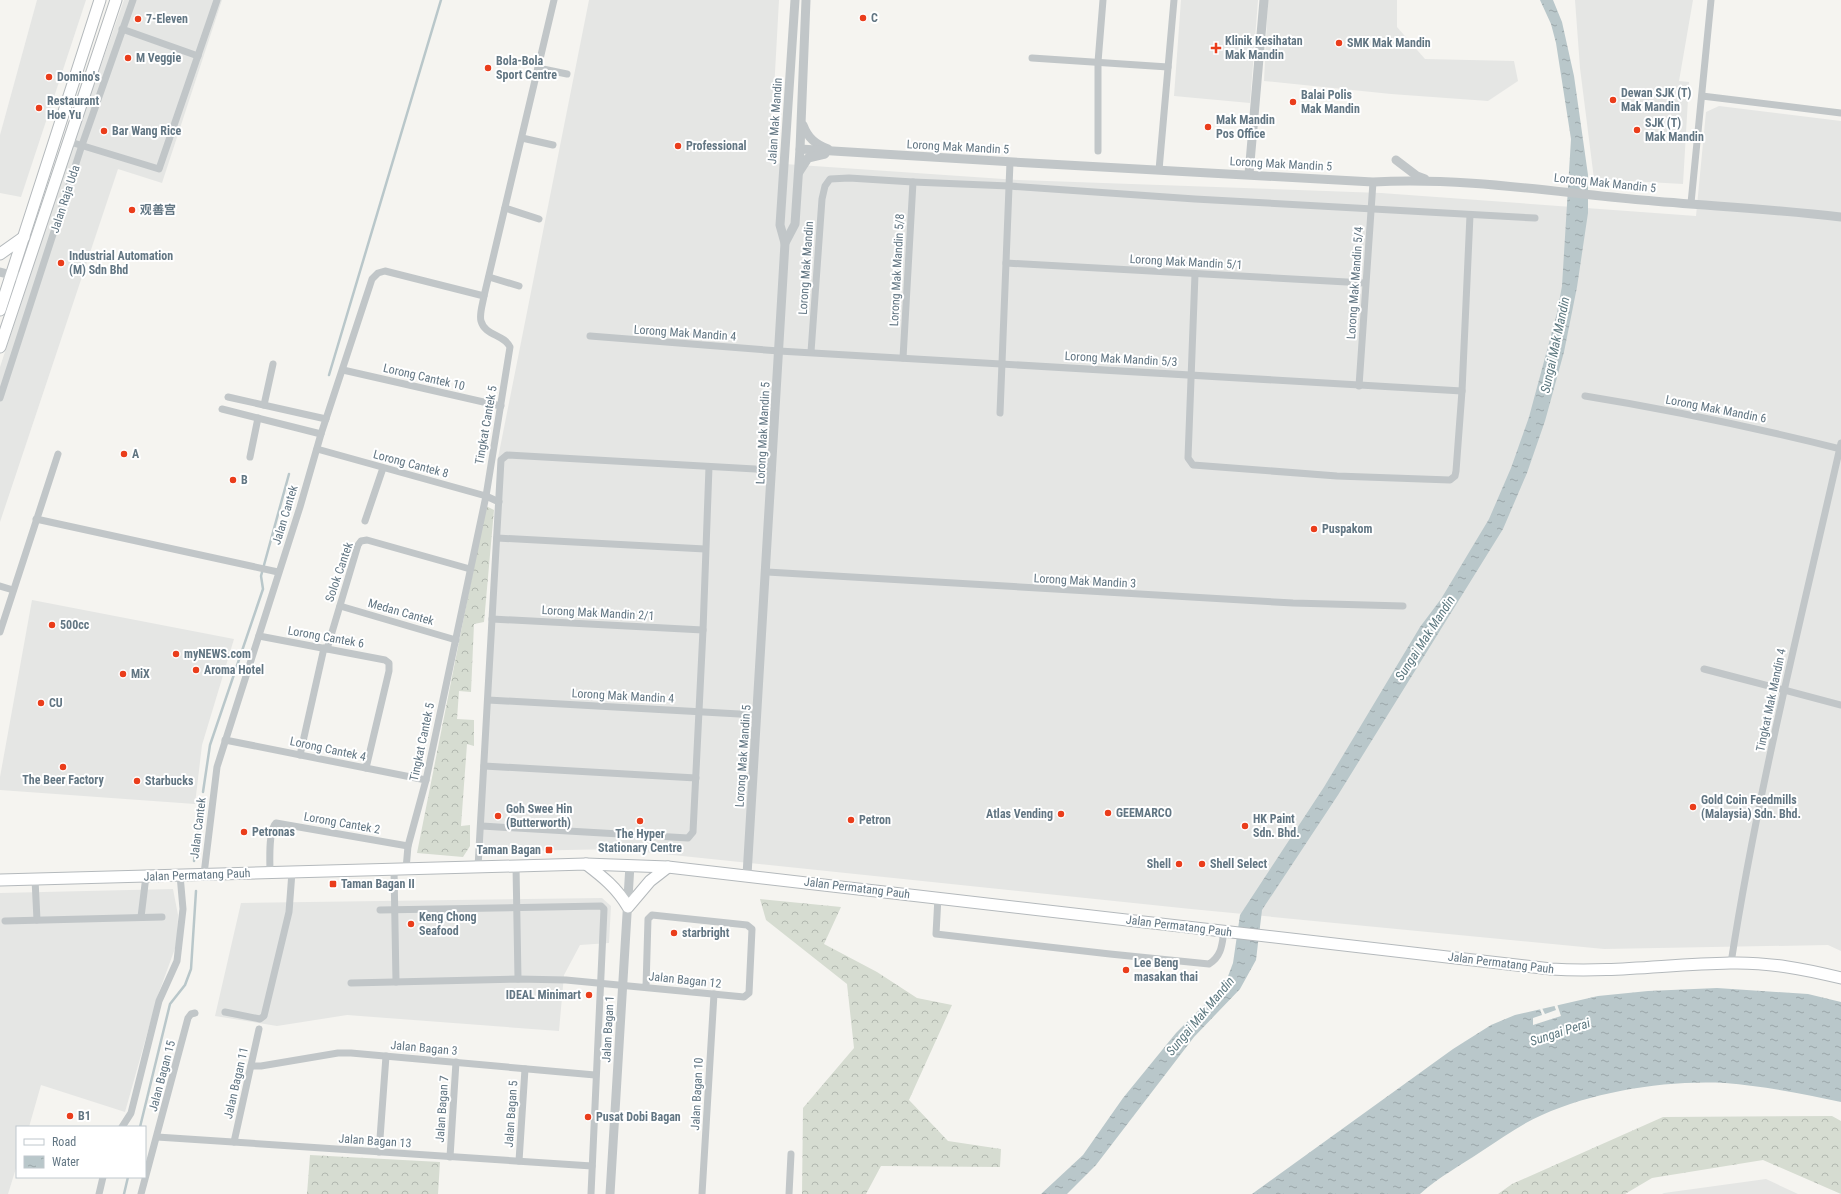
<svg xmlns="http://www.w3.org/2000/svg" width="1841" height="1194" viewBox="0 0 1841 1194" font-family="'Roboto Condensed','Noto Sans SC',sans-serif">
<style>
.built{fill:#e5e6e4}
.forest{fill:url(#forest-crowns)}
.water{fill:url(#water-ripples)}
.pier{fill:#f5f4f0}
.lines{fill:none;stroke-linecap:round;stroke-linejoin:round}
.stream{stroke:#b9c7ca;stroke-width:2.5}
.primary-casing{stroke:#b4b9bc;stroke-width:13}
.minor{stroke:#c1c6c8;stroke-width:7}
.tertiary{stroke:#c1c6c8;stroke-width:9}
.primary{stroke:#fff;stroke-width:11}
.poi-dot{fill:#ea3d1b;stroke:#fff;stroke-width:1.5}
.labels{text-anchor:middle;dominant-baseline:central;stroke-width:4;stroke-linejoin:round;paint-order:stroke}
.poi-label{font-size:12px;font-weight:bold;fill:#627683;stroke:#fff;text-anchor:start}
.street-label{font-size:12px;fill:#627683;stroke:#fff}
.water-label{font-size:13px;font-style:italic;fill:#5e7980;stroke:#fff}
</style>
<defs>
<pattern id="forest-crowns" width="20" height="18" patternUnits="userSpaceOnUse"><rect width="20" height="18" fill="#d6dcd1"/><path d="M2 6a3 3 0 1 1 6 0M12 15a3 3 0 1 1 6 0" fill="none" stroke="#b1b7af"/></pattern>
<pattern id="water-ripples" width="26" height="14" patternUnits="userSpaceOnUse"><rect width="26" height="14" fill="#b9c7ca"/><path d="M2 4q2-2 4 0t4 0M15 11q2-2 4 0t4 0" fill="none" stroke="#9aa6a9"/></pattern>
</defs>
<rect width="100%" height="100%" fill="#f5f4f0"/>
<g class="built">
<polygon points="37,0 86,0 21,197 0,193 0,135"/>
<polygon points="124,0 222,0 162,183 118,169 0,522 0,367 78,130"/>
<polygon points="589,0 779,0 770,163 1019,180 1381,193 1696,216 1706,112 1719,106 1841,121 1841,951 1828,945 1604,949 1191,909 615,849 479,852 498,458"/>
<polygon points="1181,0 1258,0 1250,103 1174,96"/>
<polygon points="1268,0 1397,0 1397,27 1425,59 1514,61 1518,81 1488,101 1391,94 1264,81"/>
<polygon points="1575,0 1693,0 1679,81 1689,82 1683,184 1594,179 1580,68"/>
<polygon points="32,600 234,639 202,745 195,804 0,790 0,777"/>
<polygon points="173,889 178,915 177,943 158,995 125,1112 41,1085 29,1127 17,1127 17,1165 8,1194 0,1194 0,893"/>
<polygon points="602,898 611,906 609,943 580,945 564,975 559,1031 347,1015 277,1026 215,1016 241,903"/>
<polygon points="1766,1179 1798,1194 1662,1194 1664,1193"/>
</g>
<g class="forest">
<polygon points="486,506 494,510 484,622 474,624 471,692 459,691 457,719 474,720 474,746 467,744 461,826 470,825 470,846 463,857 417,853"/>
<polygon points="760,899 841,907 824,944 877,972 917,998 952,1005 909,1100 948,1141 1001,1149 1000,1167 881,1166 866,1194 802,1194 803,1108 854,1048 847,984 766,920"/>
<polygon points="1832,1116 1841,1121 1841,1194 1763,1160 1652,1178 1625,1194 1498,1194 1512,1184 1663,1117"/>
<polygon points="310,1155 440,1162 438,1194 307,1194"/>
</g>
<g class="water">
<polygon points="1540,0 1553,0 1562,22 1574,76 1588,175 1588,213 1577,287 1564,352 1545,421 1527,473 1503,529 1338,795 1262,910 1256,960 1240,989 1194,1037 1096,1165 1067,1194 1041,1194 1083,1155 1123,1098 1176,1033 1218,991 1227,979 1233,963 1240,915 1324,787 1420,627 1441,599 1489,519 1511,468 1529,417 1557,313 1562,286 1571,139 1556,43 1551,24"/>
<path d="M1717,988L1808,994L1841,1002V1102C1803,1094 1764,1086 1725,1083C1666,1080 1596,1091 1542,1115C1521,1124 1501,1139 1482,1151C1461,1165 1439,1177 1420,1194H1252L1453,1049L1491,1025L1515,1015L1598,996L1648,991Z"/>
</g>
<polygon class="pier" points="1557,1004 1561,1016 1533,1025 1533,1018 1542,1015 1540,1009 1542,1008 1545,1014 1556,1010 1554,1005"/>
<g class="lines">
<g class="stream">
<polyline points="329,375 441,0"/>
<polyline points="203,792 210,745 263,589 261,576 289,474"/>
<polyline points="194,861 201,810"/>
<polyline points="140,1127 170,1004 185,985 191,969 196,891"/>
<polyline points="124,1194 128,1177"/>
</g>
<g class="primary-casing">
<g id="primary">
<polyline points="0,254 24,237"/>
<polyline points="0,310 100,0"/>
<polyline points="0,347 116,0"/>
<path d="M586,864C603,877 617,888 628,907L650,881L668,867"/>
<path d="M0,880L586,864L668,867L1551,969C1611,973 1670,964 1730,963C1768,962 1804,969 1841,978"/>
</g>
</g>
<g class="minor">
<polyline points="122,29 198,56"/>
<polyline points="1032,58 1168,67"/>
<polyline points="538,68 567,74"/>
<polyline points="1702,96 1841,113"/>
<polyline points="522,138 553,145"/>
<polyline points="67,141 159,169 217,0"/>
<polyline points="1098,151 1098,62 1103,0"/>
<polyline points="1159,170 1174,0"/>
<polyline points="1691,203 1711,0"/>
<polyline points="505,208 539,219"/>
<polyline points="1006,263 1365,283"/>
<polyline points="1195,274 1188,458 1193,465 1337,476 1450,480 1455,476 1456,471 1462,391 1470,215"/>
<polyline points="489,277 519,286"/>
<polyline points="590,336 779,351 1462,391"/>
<polyline points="811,352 822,199 825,186 830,179 849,178 913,182 1009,186 1195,199 1535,218"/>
<polyline points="903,358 913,182"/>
<polyline points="343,370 501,406"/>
<polyline points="1359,386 1373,182"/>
<path d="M1585,396C1672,410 1756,428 1841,449"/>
<polyline points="228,397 326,419"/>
<polyline points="0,398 82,145 133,0"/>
<polyline points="264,405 273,364"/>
<polyline points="222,409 321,434"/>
<polyline points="1000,413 1010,162"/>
<polyline points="317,449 486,496 499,502"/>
<polyline points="250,457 258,418"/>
<polyline points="36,519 278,572"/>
<polyline points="365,521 383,468"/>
<polyline points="497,538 705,549"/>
<polyline points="767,572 1293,603 1403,606"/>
<polyline points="0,586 13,590"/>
<polyline points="340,606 456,640"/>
<polyline points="492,619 703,630"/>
<polyline points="0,632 58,454"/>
<polyline points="259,636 385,660 389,663 389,671 366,768"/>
<polyline points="327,649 358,545 361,541 367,540 470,569"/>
<polyline points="1704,669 1841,705"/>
<polyline points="488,700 757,715"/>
<polyline points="225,740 426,780"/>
<polyline points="300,755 324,648"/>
<polyline points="484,766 696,778"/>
<polyline points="482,826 688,838 693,832 703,630 709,467"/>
<polyline points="516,866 518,979"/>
<polyline points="478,867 501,460 507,455 772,470"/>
<polyline points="394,869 396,982"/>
<path d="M406,869L408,846L426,780L486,496L510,347C504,334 485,336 481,321C479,314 483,303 484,296L554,0"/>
<path d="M270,873C270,862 268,830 276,823L408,846"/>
<polyline points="204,874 217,767 300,507 321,434 372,279 378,273 385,271 484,296"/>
<polyline points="35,879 37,920"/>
<path d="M938,897L936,934L1110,954L1209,964C1222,956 1222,944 1224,931"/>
<polyline points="380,910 601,906 604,909 591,1194"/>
<polyline points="141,917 146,876"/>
<polyline points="5,921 162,917"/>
<path d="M1731,963C1758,788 1802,616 1841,443"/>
<polyline points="351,983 518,979 566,980 744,997 749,993 752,929 747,925 652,915 648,919 646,987"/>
<polyline points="225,1012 260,1019 264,1016 289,912 292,872"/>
<polyline points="251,1066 261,1066 338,1053 351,1053 595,1075"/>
<polyline points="122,1127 131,1113 159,1001 177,961 183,909 180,875"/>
<polyline points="157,1137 592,1166"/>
<polyline points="234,1142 259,1029"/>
<polyline points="379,1152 386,1056"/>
<polyline points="450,1157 456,1062"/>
<polyline points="519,1161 525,1069"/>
<polyline points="99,1194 103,1177"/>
<polyline points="141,1194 188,1018 191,1014 195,1013"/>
<polyline points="702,1194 714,994"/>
<polyline points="789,1194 791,1154"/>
</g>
<g class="tertiary">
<path d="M803,125C808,138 815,144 828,149"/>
<path d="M800,149L1030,163L1373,182C1463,177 1552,192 1642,200C1708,206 1775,209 1841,217"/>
<polyline points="1396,160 1417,176 1425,179"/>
<polyline points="799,172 808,158 825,154"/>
<polyline points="1249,174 1264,0"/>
<polyline points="785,243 780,225 795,0"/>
<polyline points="0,272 23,278"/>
<polyline points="747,875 785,243 795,224 800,149 806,0"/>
<polyline points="610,1194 630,865"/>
</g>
<use href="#primary" class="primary"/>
</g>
<g class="poi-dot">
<circle cx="863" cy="18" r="4"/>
<circle cx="138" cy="19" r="4"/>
<circle cx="1339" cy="43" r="4"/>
<path d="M1214 42h4v4h4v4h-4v4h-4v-4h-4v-4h4z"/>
<circle cx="128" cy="58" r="4"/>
<circle cx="488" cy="68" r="4"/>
<circle cx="49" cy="77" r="4"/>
<circle cx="1613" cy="100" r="4"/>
<circle cx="1293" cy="102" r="4"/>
<circle cx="39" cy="108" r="4"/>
<circle cx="1208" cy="127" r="4"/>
<circle cx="1637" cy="130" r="4"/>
<circle cx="104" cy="131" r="4"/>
<circle cx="678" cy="146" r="4"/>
<circle cx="132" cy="210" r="4"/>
<circle cx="61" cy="263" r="4"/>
<circle cx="124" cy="454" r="4"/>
<circle cx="233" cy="480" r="4"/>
<circle cx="1314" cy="529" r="4"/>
<circle cx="52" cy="625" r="4"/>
<circle cx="176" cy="654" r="4"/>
<circle cx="196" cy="670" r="4"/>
<circle cx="123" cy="674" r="4"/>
<circle cx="41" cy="703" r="4"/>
<circle cx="63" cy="767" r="4"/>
<circle cx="137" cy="781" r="4"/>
<circle cx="1693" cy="807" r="4"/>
<circle cx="1108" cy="813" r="4"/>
<circle cx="1061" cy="814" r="4"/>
<circle cx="498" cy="816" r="4"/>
<circle cx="851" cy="820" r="4"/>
<circle cx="640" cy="821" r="4"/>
<circle cx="1245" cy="826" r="4"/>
<circle cx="244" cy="832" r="4"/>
<rect x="545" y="846" width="8" height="8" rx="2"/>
<circle cx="1179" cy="864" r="4"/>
<circle cx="1202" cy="864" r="4"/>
<rect x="329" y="880" width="8" height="8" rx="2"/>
<circle cx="411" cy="924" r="4"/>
<circle cx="674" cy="933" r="4"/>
<circle cx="1126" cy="970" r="4"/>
<circle cx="589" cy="995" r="4"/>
<circle cx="70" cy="1116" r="4"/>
<circle cx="588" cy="1117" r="4"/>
</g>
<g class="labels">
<g class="poi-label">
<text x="871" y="18">C</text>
<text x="146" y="19">7-Eleven</text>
<text x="1225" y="41">Klinik Kesihatan<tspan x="1225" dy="14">Mak Mandin</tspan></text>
<text x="1347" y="43">SMK Mak Mandin</text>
<text x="136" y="58">M Veggie</text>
<text x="496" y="61">Bola-Bola<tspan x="496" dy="14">Sport Centre</tspan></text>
<text x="57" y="77">Domino's</text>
<text x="1621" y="93">Dewan SJK (T)<tspan x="1621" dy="14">Mak Mandin</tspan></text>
<text x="1301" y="95">Balai Polis<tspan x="1301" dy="14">Mak Mandin</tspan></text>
<text x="47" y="101">Restaurant<tspan x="47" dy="14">Hoe Yu</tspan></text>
<text x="1216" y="120">Mak Mandin<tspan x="1216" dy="14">Pos Office</tspan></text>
<text x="1645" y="123">SJK (T)<tspan x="1645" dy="14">Mak Mandin</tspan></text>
<text x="112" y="131">Bar Wang Rice</text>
<text x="686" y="146">Professional</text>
<text x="140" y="210">观善宫</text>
<text x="69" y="256">Industrial Automation<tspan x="69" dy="14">(M) Sdn Bhd</tspan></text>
<text x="132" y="454">A</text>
<text x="241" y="480">B</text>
<text x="1322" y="529">Puspakom</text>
<text x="60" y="625">500cc</text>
<text x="184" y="654">myNEWS.com</text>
<text x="204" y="670">Aroma Hotel</text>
<text x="131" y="674">MiX</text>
<text x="49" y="703">CU</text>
<text x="63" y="780" text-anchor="middle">The Beer Factory</text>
<text x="145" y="781">Starbucks</text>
<text x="1701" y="800">Gold Coin Feedmills<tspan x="1701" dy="14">(Malaysia) Sdn. Bhd.</tspan></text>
<text x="506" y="809">Goh Swee Hin<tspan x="506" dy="14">(Butterworth)</tspan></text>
<text x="1116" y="813">GEEMARCO</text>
<text x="1053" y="814" text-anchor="end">Atlas Vending</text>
<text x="1253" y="819">HK Paint<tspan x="1253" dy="14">Sdn. Bhd.</tspan></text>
<text x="859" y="820">Petron</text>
<text x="252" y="832">Petronas</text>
<text x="640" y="834" text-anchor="middle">The Hyper<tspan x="640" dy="14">Stationary Centre</tspan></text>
<text x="541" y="850" text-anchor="end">Taman Bagan</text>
<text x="1171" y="864" text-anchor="end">Shell</text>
<text x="1210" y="864">Shell Select</text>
<text x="341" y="884">Taman Bagan II</text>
<text x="419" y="917">Keng Chong<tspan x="419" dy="14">Seafood</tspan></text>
<text x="682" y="933">starbright</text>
<text x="1134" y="963">Lee Beng<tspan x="1134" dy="14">masakan thai</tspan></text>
<text x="581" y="995" text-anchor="end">IDEAL Minimart</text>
<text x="78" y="1116">B1</text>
<text x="596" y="1117">Pusat Dobi Bagan</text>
</g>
<g class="street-label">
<text transform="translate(775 121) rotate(-86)">Jalan Mak Mandin</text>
<text transform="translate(958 147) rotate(3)">Lorong Mak Mandin 5</text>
<text transform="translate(1281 164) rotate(3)">Lorong Mak Mandin 5</text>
<text transform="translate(1605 183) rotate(6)">Lorong Mak Mandin 5</text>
<text transform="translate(65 199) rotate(-72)">Jalan Raja Uda</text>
<text transform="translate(1186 262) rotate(3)">Lorong Mak Mandin 5/1</text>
<text transform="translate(806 268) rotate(-86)">Lorong Mak Mandin</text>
<text transform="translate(897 270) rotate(-87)">Lorong Mak Mandin 5/8</text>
<text transform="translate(1355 283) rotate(-86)">Lorong Mak Mandin 5/4</text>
<text transform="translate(685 333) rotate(4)">Lorong Mak Mandin 4</text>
<text transform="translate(1121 359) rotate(3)">Lorong Mak Mandin 5/3</text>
<text transform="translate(424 377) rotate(13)">Lorong Cantek 10</text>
<text transform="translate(1716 409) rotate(11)">Lorong Mak Mandin 6</text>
<text transform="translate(486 425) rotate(-80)">Tingkat Cantek 5</text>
<text transform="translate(763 433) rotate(-87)">Lorong Mak Mandin 5</text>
<text transform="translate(411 464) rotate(15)">Lorong Cantek 8</text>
<text transform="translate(285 515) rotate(-73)">Jalan Cantek</text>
<text transform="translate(339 572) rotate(-71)">Solok Cantek</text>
<text transform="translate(1085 581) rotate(3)">Lorong Mak Mandin 3</text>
<text transform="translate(401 612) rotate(16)">Medan Cantek</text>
<text transform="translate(598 613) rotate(3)">Lorong Mak Mandin 2/1</text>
<text transform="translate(326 637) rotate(10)">Lorong Cantek 6</text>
<text transform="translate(623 696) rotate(3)">Lorong Mak Mandin 4</text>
<text transform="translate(1771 700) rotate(-78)">Tingkat Mak Mandin 4</text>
<text transform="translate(422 742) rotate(-78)">Tingkat Cantek 5</text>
<text transform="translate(328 749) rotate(12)">Lorong Cantek 4</text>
<text transform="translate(743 756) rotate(-86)">Lorong Mak Mandin 5</text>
<text transform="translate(342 823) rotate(10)">Lorong Cantek 2</text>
<text transform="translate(198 828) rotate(-83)">Jalan Cantek</text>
<text transform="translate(197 875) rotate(-2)">Jalan Permatang Pauh</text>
<text transform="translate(857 888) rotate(7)">Jalan Permatang Pauh</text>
<text transform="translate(1179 926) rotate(7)">Jalan Permatang Pauh</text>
<text transform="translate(1501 963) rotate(7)">Jalan Permatang Pauh</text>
<text transform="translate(685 980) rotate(6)">Jalan Bagan 12</text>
<text transform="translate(608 1029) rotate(-87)">Jalan Bagan 1</text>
<text transform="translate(424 1048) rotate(5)">Jalan Bagan 3</text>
<text transform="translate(162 1076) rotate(-75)">Jalan Bagan 15</text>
<text transform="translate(236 1083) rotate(-77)">Jalan Bagan 11</text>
<text transform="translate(697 1094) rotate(-87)">Jalan Bagan 10</text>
<text transform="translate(442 1109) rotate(-86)">Jalan Bagan 7</text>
<text transform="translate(511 1114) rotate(-86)">Jalan Bagan 5</text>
<text transform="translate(375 1141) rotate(4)">Jalan Bagan 13</text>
</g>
<g class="water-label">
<text transform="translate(1555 345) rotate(-78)">Sungai Mak Mandin</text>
<text transform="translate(1425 638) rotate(-57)">Sungai Mak Mandin</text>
<text transform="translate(1200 1016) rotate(-50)">Sungai Mak Mandin</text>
<text transform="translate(1560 1032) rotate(-18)">Sungai Perai</text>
</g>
</g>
<rect x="16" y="1126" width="130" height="52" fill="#ffffff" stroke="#c0c8cd"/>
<rect x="24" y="1139" width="20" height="6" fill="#ffffff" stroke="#c0c8cd"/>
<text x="52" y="1146" font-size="12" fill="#627683">Road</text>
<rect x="24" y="1156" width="20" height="12" fill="url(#water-ripples)" stroke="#c0c8cd"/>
<text x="52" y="1166" font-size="12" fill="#627683">Water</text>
</svg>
